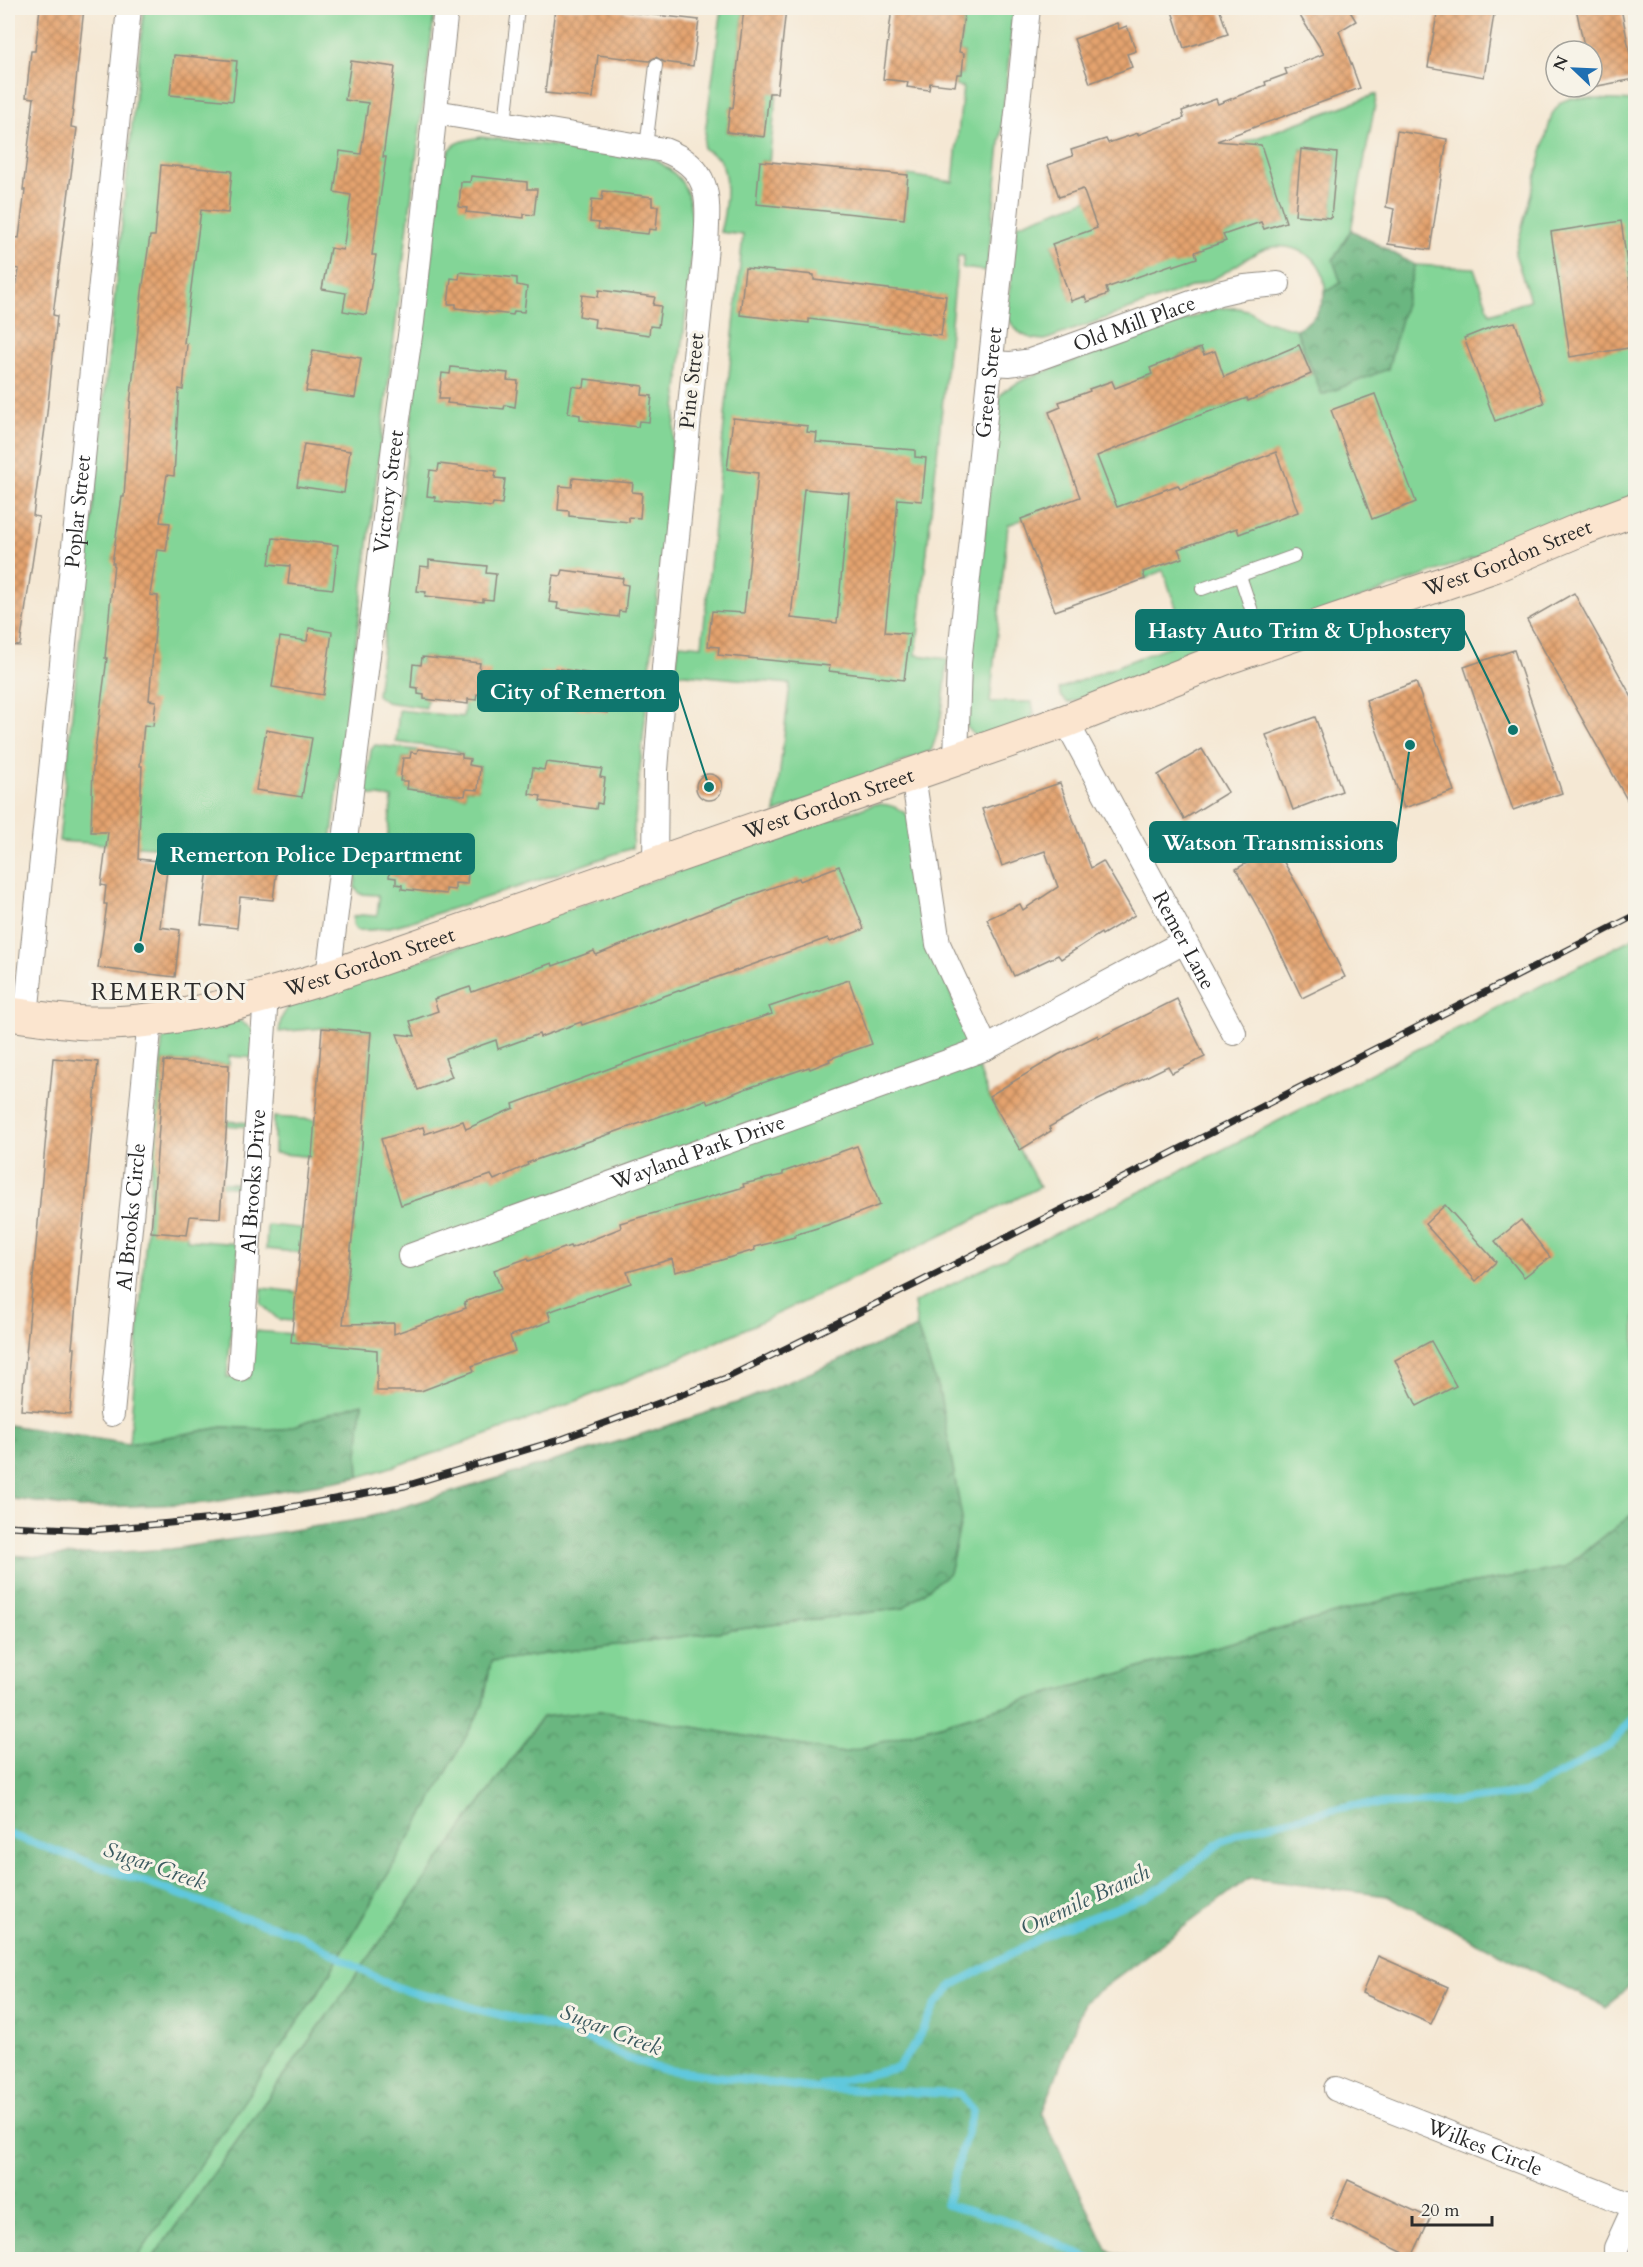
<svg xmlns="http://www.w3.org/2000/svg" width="1643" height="2267" viewBox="0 0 1643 2267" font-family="Cardo,serif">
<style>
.green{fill:#83d597;stroke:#578061;stroke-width:1.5;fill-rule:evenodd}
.forest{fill:url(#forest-crowns);stroke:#4a7056;stroke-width:1.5}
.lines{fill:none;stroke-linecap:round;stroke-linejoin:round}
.stream{stroke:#60c8dd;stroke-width:8}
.building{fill:url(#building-cross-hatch);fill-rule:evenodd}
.lane-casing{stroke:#908a80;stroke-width:14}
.street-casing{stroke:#908a80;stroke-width:26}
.secondary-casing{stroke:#908a80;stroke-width:35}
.lane{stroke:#fff;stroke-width:12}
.street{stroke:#fff;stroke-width:24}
.secondary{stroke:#fbe5cf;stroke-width:33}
.rail-casing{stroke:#2b2b2b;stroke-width:7}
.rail{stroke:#f7f3e8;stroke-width:4.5;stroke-dasharray:14;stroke-linecap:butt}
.labels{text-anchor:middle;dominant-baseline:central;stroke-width:6;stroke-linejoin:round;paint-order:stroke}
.street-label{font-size:21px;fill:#2b2b2b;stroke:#f7f3e8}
.water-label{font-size:22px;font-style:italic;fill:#3b5a60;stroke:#f7f3e8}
.quarter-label{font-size:24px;letter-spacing:1.5px;fill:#2b2b2b;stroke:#f7f3e8}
.leader{fill:none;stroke:#0f766e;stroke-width:2}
.callout-dot{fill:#0f766e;stroke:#f7f3e8;stroke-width:2}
.callout{fill:#0f766e;stroke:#0f766e;stroke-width:2}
.callout-label{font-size:22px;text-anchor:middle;font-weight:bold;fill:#fff}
</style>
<defs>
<pattern id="forest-crowns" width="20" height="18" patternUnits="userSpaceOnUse" patternTransform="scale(1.5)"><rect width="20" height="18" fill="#6ab680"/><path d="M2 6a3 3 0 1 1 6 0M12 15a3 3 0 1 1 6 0" fill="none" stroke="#579469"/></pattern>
<pattern id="building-cross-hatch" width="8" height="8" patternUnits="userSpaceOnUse" patternTransform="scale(1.5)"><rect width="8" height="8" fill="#e4a36e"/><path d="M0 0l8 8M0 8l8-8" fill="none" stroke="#b9855b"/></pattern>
</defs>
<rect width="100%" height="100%" fill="#f7f3e8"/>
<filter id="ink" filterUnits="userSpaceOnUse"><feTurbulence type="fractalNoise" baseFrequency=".0167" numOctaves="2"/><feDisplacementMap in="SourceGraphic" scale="12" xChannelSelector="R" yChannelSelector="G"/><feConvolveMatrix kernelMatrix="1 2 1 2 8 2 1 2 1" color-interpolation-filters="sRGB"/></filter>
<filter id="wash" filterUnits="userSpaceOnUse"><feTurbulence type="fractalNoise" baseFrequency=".008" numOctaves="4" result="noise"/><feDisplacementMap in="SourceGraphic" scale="24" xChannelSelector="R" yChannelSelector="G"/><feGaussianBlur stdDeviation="1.35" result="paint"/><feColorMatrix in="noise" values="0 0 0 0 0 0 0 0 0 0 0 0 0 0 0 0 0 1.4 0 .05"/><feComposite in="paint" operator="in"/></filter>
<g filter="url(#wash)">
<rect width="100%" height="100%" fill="#f5e8d4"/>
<g class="green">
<polygon points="144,8 435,8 329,858 59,841"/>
<path d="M722,8H744L735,89L777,93L769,162L761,161L904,218L908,175L953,182L963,87L955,86L957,74H962L964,53L959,52L965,8H1014L987,271L962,268L964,256H958L916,655L947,659C945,690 943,722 931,751L775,813L790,684L675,673L679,644L702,646L743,235L720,232C725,214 731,175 719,159C716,155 707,151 703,148ZM731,107L767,113L763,137L727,132Z"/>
<path d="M1377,94L1351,230L1333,260L1342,283L1325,292C1325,278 1322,264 1309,256C1269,230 1247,263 1213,279L1045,340C1026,340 1013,331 1007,314L1017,225ZM1301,149L1337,153L1331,218L1307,216L1308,206L1296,205ZM1265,159L1286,221L1264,229L1261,222ZM1218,175L1237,230L1223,235L1225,241L1205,248ZM1087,232L1108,294L1087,302L1085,296L1071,300L1052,245Z"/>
<path d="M1571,98L1635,101V500L1068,703L1061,696L1059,689L1187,639L1163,570L1145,579L1108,487L1008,525L990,702H1032L1034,713L1028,723L975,736L966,726L964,712L1000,396L1005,390L1025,379L1218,308H1238L1250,311L1263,320L1296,329L1322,395L1387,369L1415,265L1474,268L1490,314L1530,300L1515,254L1552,114L1561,102ZM1299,345L1311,374L1248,401L1239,382L1245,379L1242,369ZM1201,348L1233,403L1200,415L1178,357ZM1152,374L1160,430L1141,378ZM1112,381L1115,388L1126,384L1144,438L1110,450L1089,389ZM1080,395L1101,454L1068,466L1049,412L1061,407L1059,402Z"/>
<path d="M481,137L653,158C689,180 688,190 694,231L632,848C569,870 505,892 441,912C414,920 384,932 356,930L353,924V917L361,915L377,916L379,898L378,895L360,894L355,888L359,845L365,840L387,842L392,798L371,795L366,790L371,750L375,745L418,750V753L411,752L410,758H403L400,780L408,781L407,789L465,796L466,789H478L480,767L469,765L470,759L462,758V753L457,752L456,750L396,742L399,710L463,717L465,699L476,700L480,663L422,657L421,665L413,664L411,687L418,688V694L424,695V699H427L426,708L386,702L377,695L443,165C450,142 458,141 481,137Z"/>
<path d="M875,804C892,804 900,808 912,819L945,978L989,1096L1040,1187C819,1296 596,1407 359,1477L358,1456L362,1403L281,1430L223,1427L129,1444L162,1042L167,1033L237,1019L252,1029L255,1058L229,1056V1065L164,1061L161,1112L197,1119L250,1123L249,1127L160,1120L192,1180L244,1184V1188L156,1181L187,1235V1240L239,1244L227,1377L249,1378L255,1331L293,1334L292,1342L340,1346L350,1258L266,1249L267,1225L353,1233L360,1162L274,1153V1117L363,1123L371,1032L322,1028L279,1032L281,1019L289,1005Z"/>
<polygon points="1635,937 1635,1512 1564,1568 1399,1596 1057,1691 844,1753 600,1711 542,1717 152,2259 135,2260 319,1991 431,1801 483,1705 491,1661 903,1608 940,1395 917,1328 914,1303 1152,1186"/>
<polygon points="262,1288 297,1292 294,1321 279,1320 261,1304"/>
</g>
<g class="forest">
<path d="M1351,230L1415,265L1388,369L1322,395L1296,329C1314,321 1321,310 1325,292L1341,283L1333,260Z"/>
<polygon points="917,1328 940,1395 962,1518 949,1573 903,1608 491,1661 483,1705 431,1801 319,1991 137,2258 135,2260 8,2259 8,1555 41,1557 171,1549 363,1519 630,1438 745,1400"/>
<polygon points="362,1403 358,1456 359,1477 208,1503 78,1508 8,1498 8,1425 129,1444 223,1427 281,1430"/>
<polygon points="1635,1512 1635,1980 1607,2008 1387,1896 1249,1878 1084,2002 1042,2114 1108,2251 1136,2259 152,2259 542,1717 600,1711 844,1753 1057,1691 1399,1596 1564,1568"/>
</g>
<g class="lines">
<g class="stream">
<polyline points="8,1834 201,1902 228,1913 297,1934 384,1982 407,1991 427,1996 445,1998 476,2009 548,2026 590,2040 629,2059 661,2069 810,2088 960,2094 973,2111 946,2205 1015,2223 1091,2260"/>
<polyline points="821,2085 897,2068 916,2043 936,2004 953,1985 1054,1931 1146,1897 1175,1878 1225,1839 1253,1828 1354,1805 1449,1802 1525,1793 1611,1745 1636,1714"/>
</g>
</g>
<g id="blocks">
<g class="building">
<polygon points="40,8 84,8 71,127 77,128 53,315 57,316 47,413 33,516 39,517 20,646 8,645 8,310 12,311 19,269 8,267 8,264 11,237 19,238 25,190 23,190 34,98 26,97 31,51 35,51"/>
<polygon points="555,8 604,8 603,9 699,20 693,66 664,62 656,57 649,61 598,55 593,98 545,93"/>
<polygon points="744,8 786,8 777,93 769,93 764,137 727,132 730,107 733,108"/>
<polygon points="892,8 965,8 959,52 964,53 962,74 957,74 955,86 930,83 929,90 907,87 908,82 883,79"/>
<polygon points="1171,8 1219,8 1228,34 1184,48"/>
<polygon points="1295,8 1348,8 1356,21 1339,31 1360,88 1217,141 1261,145 1286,222 1264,229 1261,222 1223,235 1226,241 1195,252 1197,258 1173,266 1173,264 1106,288 1108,294 1087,302 1085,296 1071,301 1052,244 1097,228 1083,189 1059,197 1048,165 1073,156 1071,150 1106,139 1108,143 1138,133 1138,135 1184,118 1182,111 1216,99 1218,104 1266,85 1265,82 1287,74 1285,69 1324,54"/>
<polygon points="1438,8 1495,8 1484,77 1428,67"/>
<polygon points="1576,8 1621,8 1635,79 1592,87 1592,51 1585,51"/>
<polygon points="1117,23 1119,29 1127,26 1136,51 1127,54 1132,67 1090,83 1074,39"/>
<polygon points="174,55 237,61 233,101 170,95"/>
<polygon points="351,61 395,67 383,157 386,157 372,255 376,255 366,315 343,311 346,293 322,289 330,248 343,250 351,195 334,192 340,151 361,154 368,103 345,100"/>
<polygon points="1397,131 1447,139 1430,250 1388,244 1394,209 1386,207"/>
<polygon points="1301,149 1337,153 1331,218 1295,215"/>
<polygon points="760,161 908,175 904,219 756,204"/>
<polygon points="161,165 232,171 228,213 201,210 184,343 187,344 183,390 179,389 174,476 167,475 160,522 170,523 166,551 157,550 150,595 158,596 149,700 156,701 153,726 144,725 140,766 142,766 138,859 168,862 160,927 180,930 175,977 98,968 107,904 104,904 106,886 101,885 108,832 91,832 93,765 107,658 105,658 114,563 112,563 122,497 124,497 130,405 142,292 150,236 155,236"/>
<polygon points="471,176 527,182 527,189 537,189 534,215 524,214 524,218 466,212 467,208 459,207 461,182 470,182"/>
<polygon points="603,191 652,197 652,206 658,206 656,230 649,229 648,234 598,229 599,223 590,222 592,199 602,200"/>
<polygon points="1621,221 1635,318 1635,347 1570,357 1551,232"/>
<polygon points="745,268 814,275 814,280 946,296 941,336 809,319 809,323 740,315"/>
<polygon points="460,272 517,278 517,285 527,287 524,312 514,311 513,315 456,308 456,304 448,304 451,278 459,279"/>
<polygon points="599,290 655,297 653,305 661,306 658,327 650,326 649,335 594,327 595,319 579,316 582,295 598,297"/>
<polygon points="1515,322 1544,403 1495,421 1464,338 1494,326"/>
<polygon points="1299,345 1311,374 1248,401 1247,398 1181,422 1097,456 1117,507 1178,485 1180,489 1276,452 1298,512 1239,534 1237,528 1178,549 1182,558 1143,572 1145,579 1055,611 1021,519 1080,497 1049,412 1061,407 1059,402 1090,391 1089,389 1112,381 1115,388 1152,374 1150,368 1201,348 1204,355 1215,351 1224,377"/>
<polygon points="313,350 361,358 355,398 306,391"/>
<polygon points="451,367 508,373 507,380 518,381 515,407 505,405 504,409 447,403 448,399 439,399 442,373 450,374"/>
<polygon points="585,379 643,386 642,395 652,396 649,422 639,421 638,427 580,420 580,415 568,413 572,386 584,388"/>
<polygon points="1375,394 1416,502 1372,519 1331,410"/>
<path d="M733,418L808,426L807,432L817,433L816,442L915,450V457L926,458L922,501L898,499L894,544L885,632L910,634L904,680L829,671L830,666L718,655L719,647L708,646L712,611L744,613L749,567L758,473L727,469ZM804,489L849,493L837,623L791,618Z"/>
<polygon points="304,444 350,451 344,493 297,486"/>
<polygon points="439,464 496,471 495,478 505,479 502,504 493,503 492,507 435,501 435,497 427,496 430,470 438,471"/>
<polygon points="573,478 633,483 632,492 642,493 640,518 629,517 629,522 569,516 569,511 558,510 560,486 572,487"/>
<polygon points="273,538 338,545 333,589 288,584 290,566 269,564"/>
<polygon points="429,560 487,566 486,573 496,574 493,600 483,599 483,602 425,596 426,592 417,591 420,566 429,567"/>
<polygon points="563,570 623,578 622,584 628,585 625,612 619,611 618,617 557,609 558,603 549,602 553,575 561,576"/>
<polygon points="1574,593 1635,703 1635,814 1527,620"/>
<polygon points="309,628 332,632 323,695 272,687 280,637 307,641"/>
<polygon points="1514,650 1562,793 1513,810 1464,667"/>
<polygon points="422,657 480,663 479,670 491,671 489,695 477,694 476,700 468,699 468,704 424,699 424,695 418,694 418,688 411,687 413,664 421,665"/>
<polygon points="555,668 613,677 612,682 617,683 613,709 608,708 608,713 549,704 550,699 537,698 541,672 554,673"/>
<polygon points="1416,682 1454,791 1404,808 1366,700"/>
<polygon points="1315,717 1342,791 1293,810 1266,735"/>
<polygon points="266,730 312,738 302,797 256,790"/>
<polygon points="418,749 462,754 462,758 470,759 469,765 480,767 478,790 466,789 465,796 407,789 408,781 400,781 403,758 410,758 411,752 417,753"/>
<polygon points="1202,749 1228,792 1184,819 1158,775"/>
<polygon points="546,762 602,769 600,777 605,778 602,804 597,803 596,809 540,801 541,796 529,794 533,768 544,770"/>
<circle cx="709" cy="787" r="13"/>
<polygon points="1060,783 1091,868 1103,861 1135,915 1102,935 1101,933 1061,959 1058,955 1014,976 987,919 1020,904 1023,910 1058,887 1045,851 1002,866 982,809"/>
<polygon points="399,847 458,852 458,860 469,861 467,884 455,883 455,890 446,889 446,894 402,889 402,885 396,884 396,878 389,877 391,854 399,854"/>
<polygon points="1275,847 1302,893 1345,977 1302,998 1262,915 1236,869"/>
<polygon points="209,861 277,868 273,900 240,897 237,928 201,924"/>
<polygon points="839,866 864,929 830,942 828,938 582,1025 581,1022 540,1037 539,1034 498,1049 496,1040 445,1058 452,1077 418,1090 397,1034 415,1036 410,1021 438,1011 434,999 470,987 472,992 552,963 553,966 594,951 596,955 717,907 799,878 800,881"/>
<polygon points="849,980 872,1044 829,1059 830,1061 810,1069 809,1067 742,1090 708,1104 706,1100 527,1163 528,1165 494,1180 491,1175 401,1205 381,1139 423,1127 425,1134 463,1121 466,1129 514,1108 513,1104 635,1059 772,1014 769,1007"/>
<polygon points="1177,999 1205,1057 1172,1073 1168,1066 1090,1104 1049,1127 1051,1131 1020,1150 989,1096 1058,1055 1098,1035 1099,1038"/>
<polygon points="322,1028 371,1032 362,1145 343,1324 394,1323 394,1334 466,1308 464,1302 501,1289 494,1270 528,1258 529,1261 570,1246 571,1248 621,1228 620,1223 744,1187 743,1184 783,1175 783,1172 857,1146 880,1205 827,1225 794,1235 795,1237 754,1247 755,1250 718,1261 675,1272 672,1259 627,1272 631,1283 548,1312 551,1321 510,1336 515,1351 472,1366 474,1371 421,1391 377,1391 377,1350 291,1342 310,1156 312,1157"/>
<polygon points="53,1058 98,1062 72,1348 75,1348 70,1414 21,1410"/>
<polygon points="164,1061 229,1065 227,1120 220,1218 190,1216 187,1235 151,1232"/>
<polygon points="1445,1205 1496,1262 1476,1281 1425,1224"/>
<polygon points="1521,1220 1550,1257 1524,1277 1495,1241"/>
<polygon points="1431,1341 1456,1386 1417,1406 1395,1360"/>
<polygon points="1378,1956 1448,1987 1431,2024 1362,1993"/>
<polygon points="1348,2180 1430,2218 1412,2257 1331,2218"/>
</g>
</g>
</g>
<g filter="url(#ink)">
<use href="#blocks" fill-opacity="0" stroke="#908a80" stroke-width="1.5"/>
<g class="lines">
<g class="lane-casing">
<g id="lane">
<polyline points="505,123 518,8"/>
<polyline points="646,147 656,65"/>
<polyline points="1240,576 1263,644"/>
<polyline points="1202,589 1294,556"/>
</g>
</g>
<g class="street-casing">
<g id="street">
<path d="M435,112L664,150C714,169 708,201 706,246L664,668L656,770L655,865"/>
<path id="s1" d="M991,363L1010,364L1030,361L1219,293L1245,287L1278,284"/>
<path id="s2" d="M1066,721L1234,1033"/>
<path id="s3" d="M956,759L959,663L1028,8"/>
<polyline points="913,775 938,944 986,1048"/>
<path id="s4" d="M328,977L394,446L412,322L446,8"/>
<path id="s5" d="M26,1016L129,8"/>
<path id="s6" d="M410,1256L986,1048L1184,942"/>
<path id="s7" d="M240,1369L266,996"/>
<path id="s8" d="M112,1414L150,1020"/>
<path id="s9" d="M1336,2089L1634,2206"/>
<polyline points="1616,2260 1616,2248 1636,2204"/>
</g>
</g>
<g class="secondary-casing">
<g id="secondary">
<path id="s10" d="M8,1014C35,1017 62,1022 90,1023C170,1025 252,1000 328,977L1066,721L1223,659L1494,566L1579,530L1636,509"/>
</g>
</g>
<use href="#lane" class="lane"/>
<use href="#street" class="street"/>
<use href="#secondary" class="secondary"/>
<g class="rail-casing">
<polyline id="rail" points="8,1526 93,1530 236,1517 405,1486 562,1439 726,1378 916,1284 1636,915"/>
</g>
<use href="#rail" class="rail"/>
</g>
</g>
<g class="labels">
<g class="street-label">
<text stroke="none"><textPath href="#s1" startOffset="150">Old Mill Place</textPath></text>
<text transform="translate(692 381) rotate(-84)">Pine Street</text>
<text stroke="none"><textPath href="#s3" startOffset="378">Green Street</textPath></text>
<text stroke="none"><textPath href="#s4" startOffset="489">Victory Street</textPath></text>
<text stroke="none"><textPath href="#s5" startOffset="507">Poplar Street</textPath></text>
<text stroke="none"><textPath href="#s10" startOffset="1578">West Gordon Street</textPath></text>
<text stroke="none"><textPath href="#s10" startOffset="856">West Gordon Street</textPath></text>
<text stroke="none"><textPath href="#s2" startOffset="249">Remer Lane</textPath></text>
<text stroke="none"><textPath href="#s10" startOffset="370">West Gordon Street</textPath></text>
<text stroke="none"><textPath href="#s6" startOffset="306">Wayland Park Drive</textPath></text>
<text stroke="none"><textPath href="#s7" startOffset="188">Al Brooks Drive</textPath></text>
<text stroke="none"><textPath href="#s8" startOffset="198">Al Brooks Circle</textPath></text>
<text stroke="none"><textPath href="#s9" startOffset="160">Wilkes Circle</textPath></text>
</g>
<g class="water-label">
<text transform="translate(155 1866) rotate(19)">Sugar Creek</text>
<text transform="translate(1085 1900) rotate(-25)">Onemile Branch</text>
<text transform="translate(611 2030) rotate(21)">Sugar Creek</text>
</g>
<g class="quarter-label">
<text x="169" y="992">REMERTON</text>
</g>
</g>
<path class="leader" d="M1513 730L1464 630M709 787L678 691M1410 745L1396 842M139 948L158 854"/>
<g class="callout-dot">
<circle cx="1513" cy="730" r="6"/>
<circle cx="709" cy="787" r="6"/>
<circle cx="1410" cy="745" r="6"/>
<circle cx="139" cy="948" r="6"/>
</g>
<g class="callout">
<rect x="1136" y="610" width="328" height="40" rx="6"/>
<rect x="478" y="671" width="200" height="40" rx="6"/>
<rect x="1150" y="822" width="246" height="40" rx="6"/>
<rect x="158" y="834" width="316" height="40" rx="6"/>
</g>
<g class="callout-label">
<text x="1300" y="638">Hasty Auto Trim &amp; Uphostery</text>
<text x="578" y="699">City of Remerton</text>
<text x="1273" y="850">Watson Transmissions</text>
<text x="316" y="862">Remerton Police Department</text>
</g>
<rect width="1643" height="2267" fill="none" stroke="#f7f3e8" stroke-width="30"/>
<g transform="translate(1574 69) rotate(293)"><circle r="28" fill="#f7f3e8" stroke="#a5a39c" stroke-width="1.5"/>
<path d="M0-4.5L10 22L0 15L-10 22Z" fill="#1f6fb2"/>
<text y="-9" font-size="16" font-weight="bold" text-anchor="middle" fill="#2b2b2b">N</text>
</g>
<path d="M1412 2216v9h80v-9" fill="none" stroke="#2b2b2b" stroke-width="3"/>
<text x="1421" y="2216" font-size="18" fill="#2b2b2b" stroke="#f7f3e8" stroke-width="4.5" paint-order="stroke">20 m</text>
</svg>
